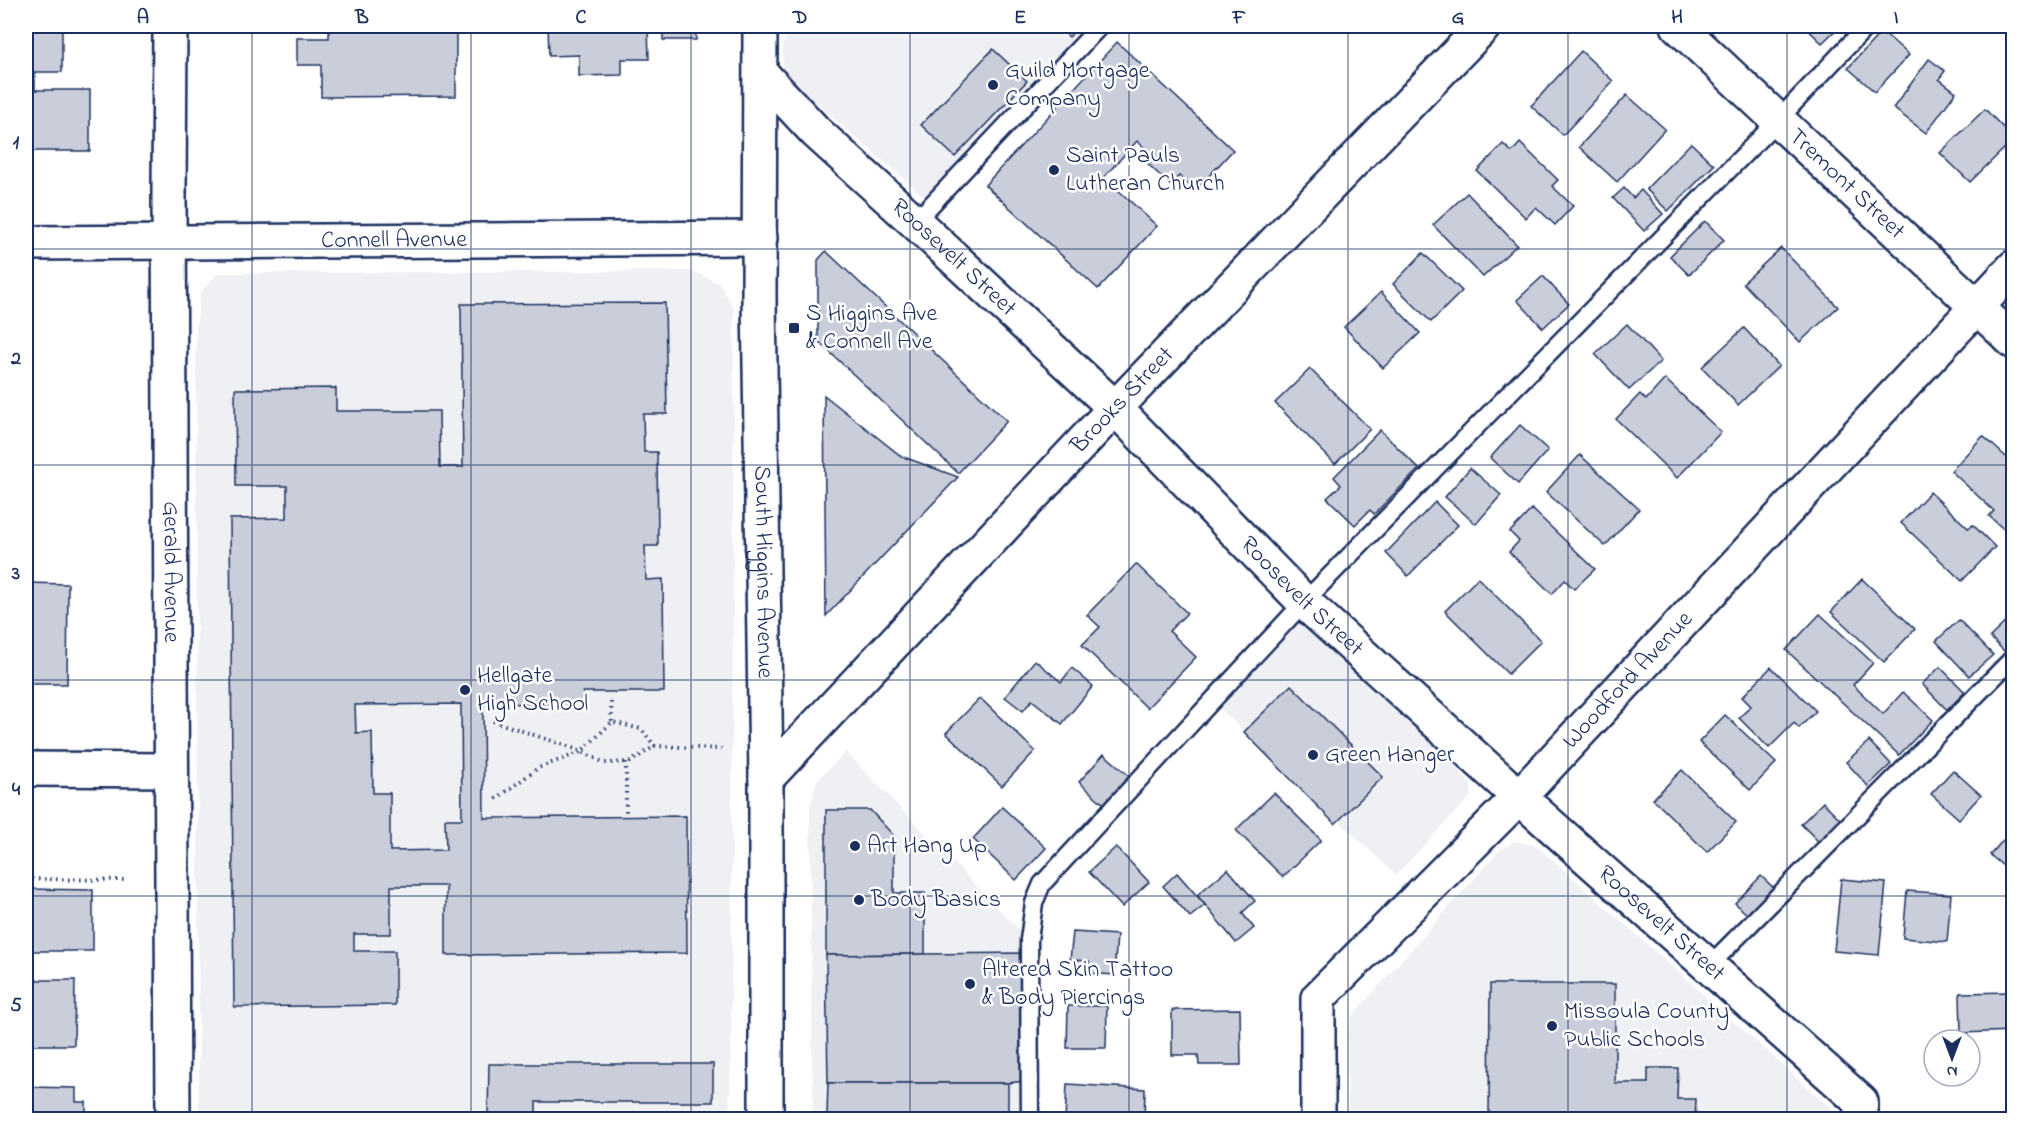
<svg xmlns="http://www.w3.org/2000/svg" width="2039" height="1145" viewBox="0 0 2039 1145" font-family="'Indie Flower',sans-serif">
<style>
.built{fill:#eff0f4}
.building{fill:#caceda;stroke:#1b2f5e;stroke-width:1.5;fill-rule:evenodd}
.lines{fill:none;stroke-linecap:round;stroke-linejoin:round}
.service-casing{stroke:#1b2f5e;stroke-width:21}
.minor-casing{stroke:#1b2f5e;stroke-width:38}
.secondary-casing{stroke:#1b2f5e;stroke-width:38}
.trunk-casing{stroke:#1b2f5e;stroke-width:38}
.path{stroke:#1b2f5e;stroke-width:4;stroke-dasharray:1.5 4.5;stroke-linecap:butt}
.service{stroke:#fff;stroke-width:16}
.minor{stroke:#fff;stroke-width:33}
.secondary{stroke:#fff;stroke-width:33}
.trunk{stroke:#fff;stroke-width:33}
.grid{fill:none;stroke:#1b2f5e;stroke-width:1.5;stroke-opacity:0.55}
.poi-dot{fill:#1b2f5e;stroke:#fff;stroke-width:2}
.labels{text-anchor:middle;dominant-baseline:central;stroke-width:5;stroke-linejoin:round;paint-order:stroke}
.poi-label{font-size:24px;fill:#1b2f5e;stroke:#fff;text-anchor:start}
.street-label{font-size:24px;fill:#1b2f5e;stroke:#fff}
.neatline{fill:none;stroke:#1b2f5e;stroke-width:2}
.grid-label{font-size:20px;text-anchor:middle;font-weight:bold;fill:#1b2f5e}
</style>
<rect width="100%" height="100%" fill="#fff"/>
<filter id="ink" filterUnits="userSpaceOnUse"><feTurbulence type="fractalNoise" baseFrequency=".0167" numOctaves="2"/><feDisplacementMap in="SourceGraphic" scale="12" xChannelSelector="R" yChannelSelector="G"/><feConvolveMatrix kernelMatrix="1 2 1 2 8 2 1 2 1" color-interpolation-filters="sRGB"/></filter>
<g filter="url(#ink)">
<g class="built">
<polygon points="789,26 1100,26 933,204 792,82 783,66 783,45"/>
<polygon points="692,271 719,283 734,309 731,1053 729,1119 199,1120 196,328 200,293 218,273"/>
<polygon points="1295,612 1454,765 1471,785 1471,796 1396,875 1212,701"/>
<polygon points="846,752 1029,940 1030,1119 813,1120 810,808 817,780"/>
<polygon points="1515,841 1537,846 1843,1119 1348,1119 1347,1033 1353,1015 1500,850"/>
</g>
<g class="building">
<polygon points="26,26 62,26 62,72 35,72 35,90 90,90 90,151 26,151"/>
<polygon points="329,26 456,26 456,96 321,97 321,65 297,65 297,38 329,38"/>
<polygon points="548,26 648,26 649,59 622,59 622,75 579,76 579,55 549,56"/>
<rect x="663" y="26" width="33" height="14"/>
<polygon points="1058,26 1079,26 1069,37"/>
<polygon points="1804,26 1840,26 1822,43"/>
<polygon points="1882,31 1909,55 1875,92 1848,68"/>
<polygon points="1117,42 1233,150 1196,190 1179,176 1170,185 1148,164 1155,157 1137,141 1104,177 1157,226 1098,289 985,185"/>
<polygon points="993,49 1027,81 955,157 921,125"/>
<polygon points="1581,51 1613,81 1563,135 1531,106"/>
<polygon points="1929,59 1945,71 1939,79 1956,92 1926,133 1893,108"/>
<polygon points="1627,95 1665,129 1617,182 1579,147"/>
<polygon points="1985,109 2014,139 1970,182 1940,153"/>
<polygon points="1520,143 1558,180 1552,186 1573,206 1555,225 1536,207 1526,218 1477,171 1503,144 1512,152"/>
<polygon points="1691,143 1714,165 1668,211 1646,189"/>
<polygon points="1624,188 1633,198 1641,190 1663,214 1644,231 1613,198"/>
<polygon points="1467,193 1517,245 1483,277 1433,225"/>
<polygon points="1705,221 1724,240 1689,275 1670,256"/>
<polygon points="1781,248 1838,307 1800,342 1743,283"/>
<polygon points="826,251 1007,421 958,473 818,341 818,260"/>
<polygon points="1423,253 1462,291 1431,322 1393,284"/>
<polygon points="1543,276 1569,304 1543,328 1517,300"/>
<polygon points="1381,292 1420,333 1383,368 1344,327"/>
<path d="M665,303L667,414H643L644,452H657L658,546H645L646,580L663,579L664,692H583V703L483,704L484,818L686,816L687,953L446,955V886H391V934H354V951H395V1005L234,1007L230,519L287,518V486H236L235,389L336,388V411H439L440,467H463L461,304ZM461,704L462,819H445L446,850L390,851V793H373L372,732L356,733L355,705Z"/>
<polygon points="1627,324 1661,361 1629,390 1595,354"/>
<polygon points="1744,328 1779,366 1738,405 1702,367"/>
<polygon points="1310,369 1370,429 1335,464 1275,403"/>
<polygon points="1665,379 1721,432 1677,478 1616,419 1640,394 1646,400"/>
<polygon points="824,395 901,456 958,477 826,616"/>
<polygon points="1520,425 1548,450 1518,484 1490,458"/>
<polygon points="1380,430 1419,469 1374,514 1370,510 1355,525 1327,498 1341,485 1334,477"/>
<polygon points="1983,436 2014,464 2014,531 2010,535 1989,516 1994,511 1951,471"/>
<polygon points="1580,455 1639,509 1605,546 1546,492"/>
<polygon points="1470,468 1501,495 1476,524 1445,497"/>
<polygon points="1930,492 1968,528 1973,525 1995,547 1962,581 1901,523"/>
<polygon points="1435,502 1458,525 1408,576 1386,553"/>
<polygon points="1532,509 1595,569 1574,589 1565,580 1552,594 1509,552 1519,541 1510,532"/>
<polygon points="1136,564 1187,613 1169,631 1196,657 1147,708 1082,645 1100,627 1087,615"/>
<polygon points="1478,578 1541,641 1508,674 1445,611"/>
<polygon points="1862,579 1915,629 1884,662 1831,612"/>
<polygon points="26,583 68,584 67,684 26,684"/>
<polygon points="1820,614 1873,663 1853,685 1883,714 1903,692 1933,720 1899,755 1786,650"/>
<polygon points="2014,614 2014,644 2005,652 1990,637"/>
<polygon points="1959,620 1993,655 1969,676 1936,641"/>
<polygon points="1035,660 1061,682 1072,668 1093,686 1062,724 1032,700 1023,711 1005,697"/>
<polygon points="1771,667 1816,711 1799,728 1794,723 1769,748 1739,718 1751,706 1742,697"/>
<polygon points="1940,667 1965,692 1947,710 1922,684"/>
<polygon points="1291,685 1383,777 1335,824 1244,732"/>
<polygon points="980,698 1035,751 1002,786 946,733"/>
<polygon points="1725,715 1776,763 1750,790 1699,742"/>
<polygon points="1869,741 1891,764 1868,786 1846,762"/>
<polygon points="1104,754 1132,778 1107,807 1079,782"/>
<polygon points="1682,770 1736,822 1707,852 1653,799"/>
<polygon points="1953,770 1981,795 1959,819 1931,794"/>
<polygon points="1274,793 1321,840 1283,877 1236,830"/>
<polygon points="1823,802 1843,822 1820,843 1801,824"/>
<polygon points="1002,807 1046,848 1016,880 973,839"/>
<polygon points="826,810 870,810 894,836 894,893 925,893 925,954 826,955"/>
<polygon points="2014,828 2014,875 1990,855"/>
<polygon points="1116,847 1149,882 1122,907 1089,872"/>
<polygon points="1228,869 1255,901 1242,913 1254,928 1236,943 1197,895"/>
<polygon points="1177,873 1205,905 1190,917 1163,886"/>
<polygon points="1761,876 1778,892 1752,919 1735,903"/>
<polygon points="1841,879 1886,883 1879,955 1834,951"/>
<polygon points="26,889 93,890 93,951 26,951"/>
<polygon points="1907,891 1951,894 1947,942 1903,938"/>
<polygon points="1073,932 1117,935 1114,975 1088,973 1089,961 1070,960"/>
<polygon points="1024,953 1025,1081 1008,1083 828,1083 826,955"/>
<polygon points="26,980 75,980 74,1045 26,1045"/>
<polygon points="1490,984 1615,984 1615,1083 1648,1083 1648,1068 1678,1068 1677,1099 1696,1099 1695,1120 1489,1120"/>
<polygon points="2014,992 2014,1031 1961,1033 1960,993"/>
<polygon points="1068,1006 1107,1006 1106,1048 1067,1048"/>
<polygon points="1240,1009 1241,1065 1199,1065 1198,1055 1172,1055 1172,1010"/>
<polygon points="489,1064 713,1064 713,1102 536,1102 536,1116 488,1116"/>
<polygon points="828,1083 1008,1083 1008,1120 833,1120 827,1115"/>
<polygon points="1067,1084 1145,1089 1144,1120 1065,1120"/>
<polygon points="26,1087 76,1088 76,1102 86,1102 86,1120 26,1120"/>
</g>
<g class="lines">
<g class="service-casing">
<g id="service">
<polyline points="915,222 1100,26"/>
<polyline points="1709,966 2014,657"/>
<polyline points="1030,1120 1029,940 1034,903 1042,884 1304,602 1778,120 1867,26"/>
</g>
</g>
<g class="minor-casing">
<g id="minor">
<path id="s1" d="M170,26L169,194L173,1120"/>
<path id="s2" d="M1678,26L2014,342"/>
<path id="s3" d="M761,73L816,132L915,222L1115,408L1304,602L1519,797L1861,1102V1120"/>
<path id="s4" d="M26,243L760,238"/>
<polyline points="26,769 171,770"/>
<path id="s5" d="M1318,1120V998L1519,797L2014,267"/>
</g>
</g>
<g class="secondary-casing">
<g id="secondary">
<path id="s6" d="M760,26L759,297L766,779"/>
</g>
</g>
<g class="trunk-casing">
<g id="trunk">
<path id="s7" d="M766,1120V779L1115,408L1484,26"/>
</g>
</g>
<g class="path">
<polyline points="611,702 612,722"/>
<polyline points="493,721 576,749 605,763 630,762 655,746 722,749"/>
<polyline points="626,762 626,812"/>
<polyline points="496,799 538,768 581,752 612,722 641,729 655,746"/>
<polyline points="26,879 124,880"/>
</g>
<use href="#service" class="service"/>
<use href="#minor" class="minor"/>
<use href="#secondary" class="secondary"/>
<use href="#trunk" class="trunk"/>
</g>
</g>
<path class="grid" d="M252,26V1120M471,26V1120M691,26V1120M910,26V1120M1129,26V1120M1348,26V1120M1568,26V1120M1787,26V1120M26,249H2014M26,465H2014M26,680H2014M26,896H2014"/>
<g class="poi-dot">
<circle cx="993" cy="85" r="6"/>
<circle cx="1054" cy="170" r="6"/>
<rect x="788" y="322" width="12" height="12" rx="3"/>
<circle cx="465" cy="690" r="6"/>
<circle cx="1313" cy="755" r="6"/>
<circle cx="855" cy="846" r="6"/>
<circle cx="859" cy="900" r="6"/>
<circle cx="970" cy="984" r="6"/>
<circle cx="1552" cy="1026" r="6"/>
</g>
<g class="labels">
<g class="poi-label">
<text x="1005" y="71">Guild Mortgage<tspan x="1005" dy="28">Company</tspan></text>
<text x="1066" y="156">Saint Pauls<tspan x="1066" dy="28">Lutheran Church</tspan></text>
<text x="806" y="314">S Higgins Ave<tspan x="806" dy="28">&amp; Connell Ave</tspan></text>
<text x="477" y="676">Hellgate<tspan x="477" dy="28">High School</tspan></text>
<text x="1325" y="755">Green Hanger</text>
<text x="867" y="846">Art Hang Up</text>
<text x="871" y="900">Body Basics</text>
<text x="982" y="970">Altered Skin Tattoo<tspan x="982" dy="28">&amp; Body Piercings</tspan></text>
<text x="1564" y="1012">Missoula County<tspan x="1564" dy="28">Public Schools</tspan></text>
</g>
<g class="street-label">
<text stroke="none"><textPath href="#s2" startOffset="231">Tremont Street</textPath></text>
<text stroke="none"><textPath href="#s4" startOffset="368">Connell Avenue</textPath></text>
<text stroke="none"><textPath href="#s3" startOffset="267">Roosevelt Street</textPath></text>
<text stroke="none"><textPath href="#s7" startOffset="861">Brooks Street</textPath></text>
<text stroke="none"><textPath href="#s1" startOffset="546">Gerald Avenue</textPath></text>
<text stroke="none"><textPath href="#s6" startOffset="546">South Higgins Avenue</textPath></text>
<text stroke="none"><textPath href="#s3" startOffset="753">Roosevelt Street</textPath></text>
<text stroke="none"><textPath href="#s5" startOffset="566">Woodford Avenue</textPath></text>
<text stroke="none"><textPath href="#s3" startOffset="1239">Roosevelt Street</textPath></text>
</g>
</g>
<rect width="2039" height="1145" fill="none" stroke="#fff" stroke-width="66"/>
<g transform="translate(1952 1058) rotate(180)"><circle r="28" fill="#ffffff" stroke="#a4acbf" stroke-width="1.5"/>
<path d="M0-4.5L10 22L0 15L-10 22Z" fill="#1b2f5e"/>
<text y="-9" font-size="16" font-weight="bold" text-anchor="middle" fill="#1b2f5e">N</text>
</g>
<rect x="33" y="33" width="1973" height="1079" class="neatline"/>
<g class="grid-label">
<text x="143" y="23">A</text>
<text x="362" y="23">B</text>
<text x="581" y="23">C</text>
<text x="800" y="23">D</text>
<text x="1020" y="23">E</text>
<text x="1239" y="23">F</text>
<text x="1458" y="23">G</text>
<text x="1677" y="23">H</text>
<text x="1896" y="23">I</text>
<text x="16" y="148">1</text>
<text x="16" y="364">2</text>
<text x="16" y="579">3</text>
<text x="16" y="795">4</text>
<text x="16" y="1011">5</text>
</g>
</svg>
